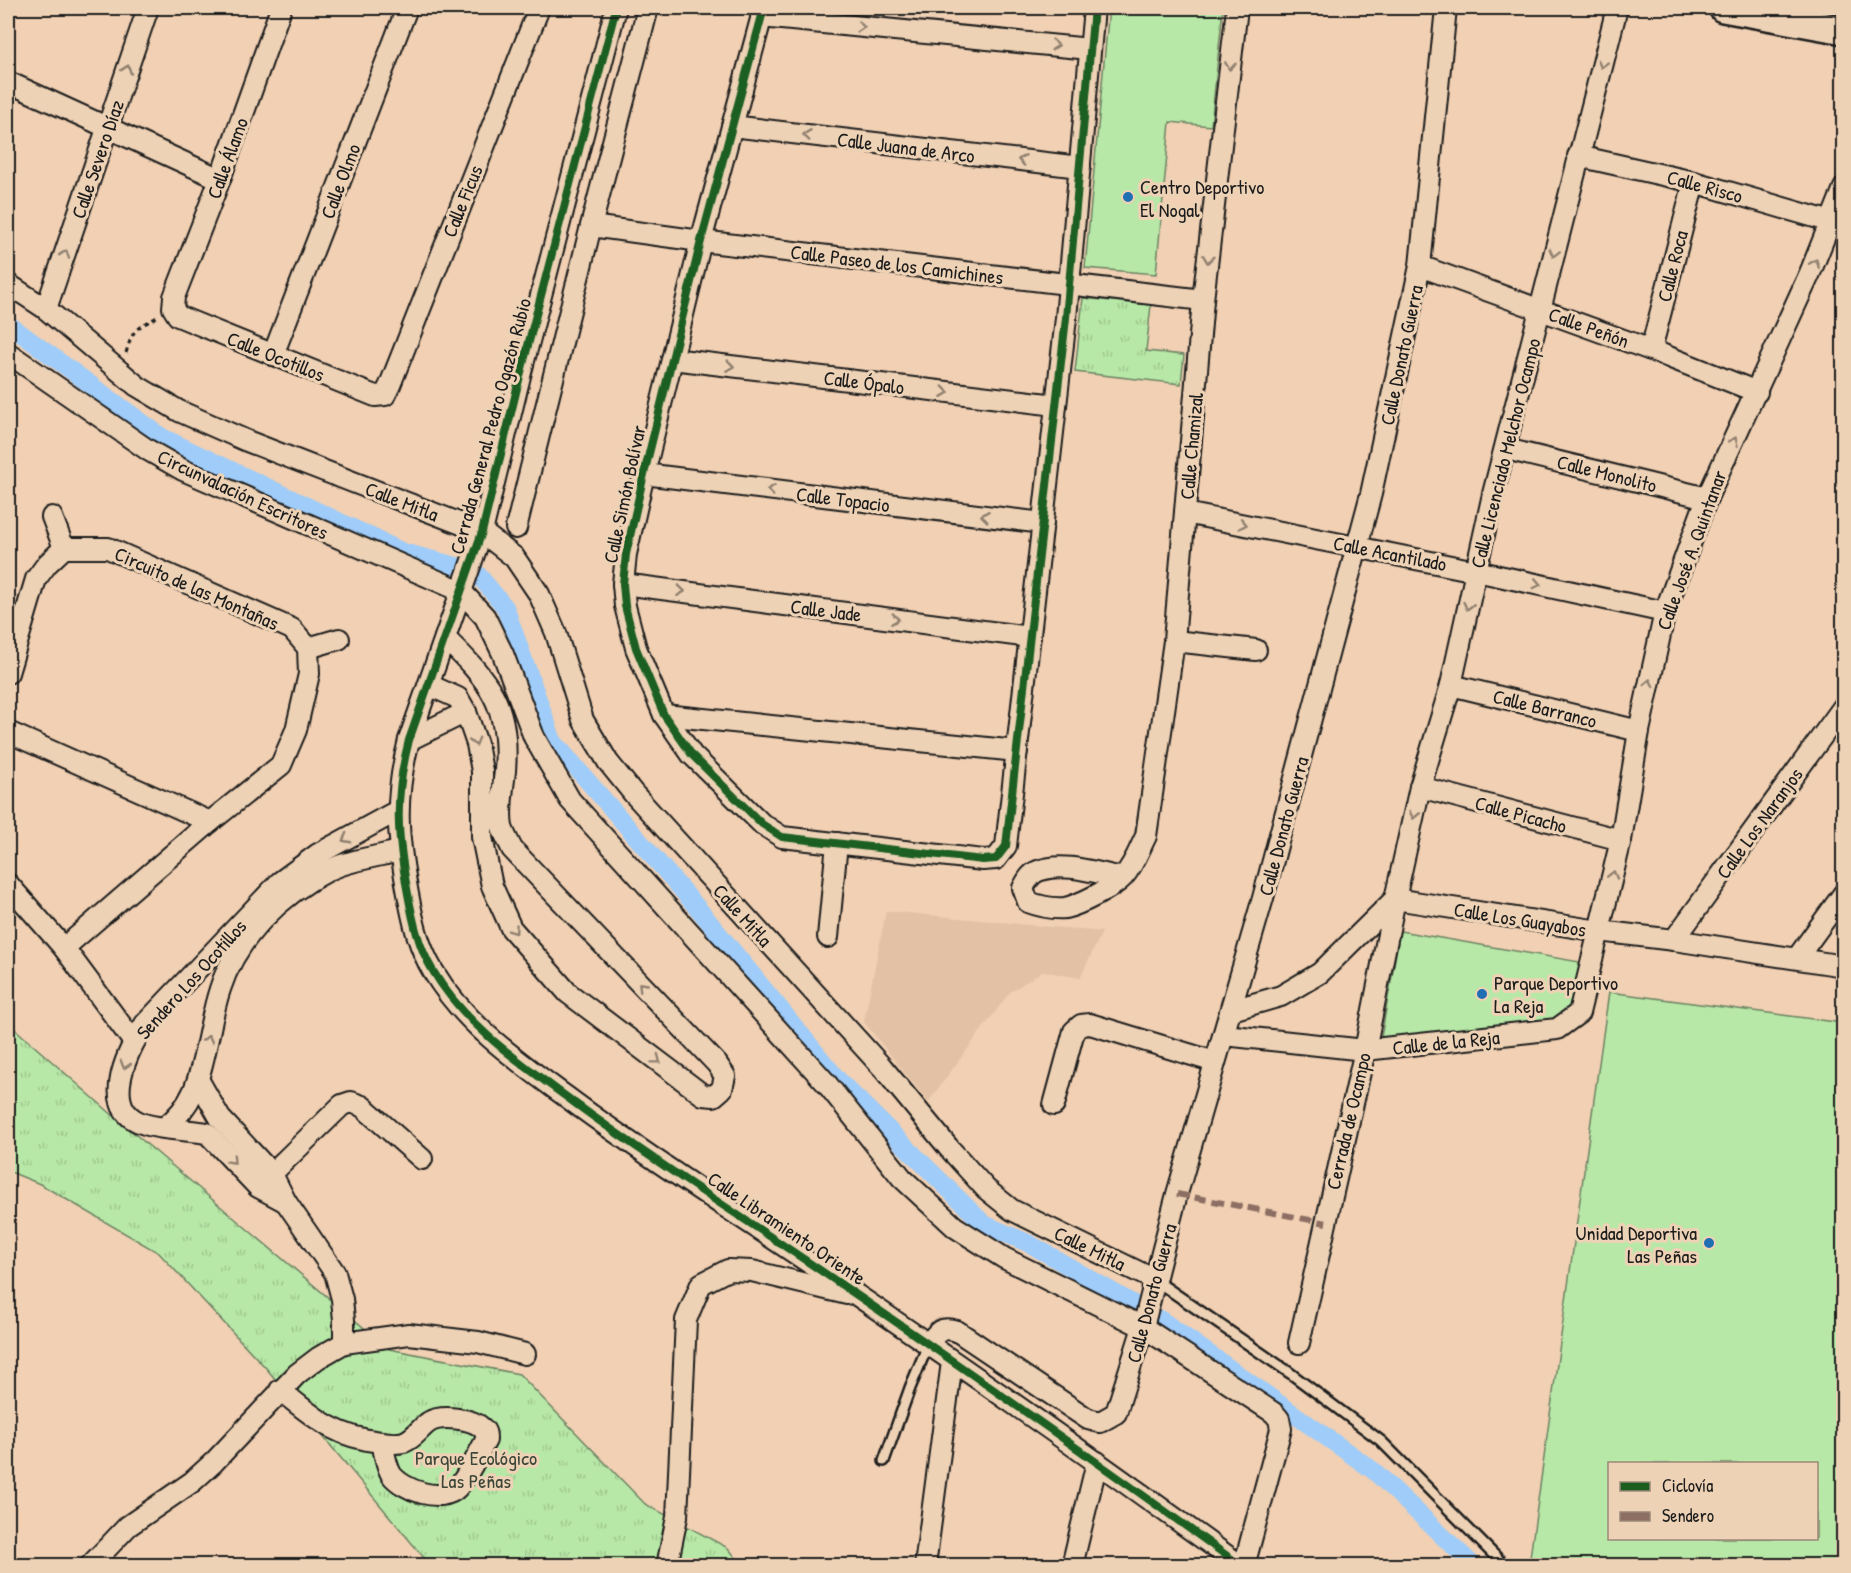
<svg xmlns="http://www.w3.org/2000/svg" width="1851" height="1573" viewBox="0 0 1851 1573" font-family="'Patrick Hand',sans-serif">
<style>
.built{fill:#e2c1a5}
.park{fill:url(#park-tufts);stroke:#6a8262;stroke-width:1.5}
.pitch{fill:#b8e8a7;stroke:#6a8262;stroke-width:1.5;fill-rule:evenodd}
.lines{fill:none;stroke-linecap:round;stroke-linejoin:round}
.canal{stroke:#9fccf9;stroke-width:18}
.lane-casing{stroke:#1c1c1c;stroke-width:14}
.street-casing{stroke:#1c1c1c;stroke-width:24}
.secondary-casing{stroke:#1c1c1c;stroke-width:32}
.path{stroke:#1c1c1c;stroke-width:3;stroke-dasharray:4.5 4.5;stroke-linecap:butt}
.lane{stroke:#eed2b5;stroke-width:9}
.street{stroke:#eed2b5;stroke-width:20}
.secondary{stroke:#eed2b5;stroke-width:27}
.quiet{stroke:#8d6e63;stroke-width:6;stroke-dasharray:12 6;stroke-linecap:butt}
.cycleway-casing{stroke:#eed2b5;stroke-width:11}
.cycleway{stroke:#1b5e20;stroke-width:8}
.oneway{stroke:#908070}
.poi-dot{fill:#1f6fb2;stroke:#eed2b5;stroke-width:2}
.labels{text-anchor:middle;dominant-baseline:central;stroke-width:6;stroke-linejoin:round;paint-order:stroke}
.street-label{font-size:20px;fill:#1c1c1c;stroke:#eed2b5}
.poi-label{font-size:20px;fill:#1c1c1c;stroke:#eed2b5;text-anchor:start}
.park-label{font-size:20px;fill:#3b4538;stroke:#eed2b5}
</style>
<defs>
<pattern id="park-tufts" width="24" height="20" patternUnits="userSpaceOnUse" patternTransform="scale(1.5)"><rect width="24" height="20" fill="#b8e8a7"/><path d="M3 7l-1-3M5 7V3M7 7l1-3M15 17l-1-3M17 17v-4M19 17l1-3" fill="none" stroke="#9ec68f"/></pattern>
</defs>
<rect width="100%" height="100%" fill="#f1d0b3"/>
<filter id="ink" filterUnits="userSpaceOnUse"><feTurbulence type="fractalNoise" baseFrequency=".0167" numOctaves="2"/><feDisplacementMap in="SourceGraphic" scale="12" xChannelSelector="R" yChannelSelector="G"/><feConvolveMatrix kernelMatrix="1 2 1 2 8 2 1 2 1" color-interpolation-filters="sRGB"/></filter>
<g filter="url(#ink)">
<polygon class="built" points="886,911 1102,932 1080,978 1043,971 1010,992 928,1102 864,1022"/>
<g class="park">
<polygon points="1083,298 1151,305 1146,351 1184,355 1181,384 1075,372"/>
<polygon points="8,1023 116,1118 389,1349 519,1374 645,1504 728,1548 742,1565 430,1565 266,1368 159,1253 40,1184 8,1171"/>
</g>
<g class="pitch">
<polygon points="1109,8 1223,8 1211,126 1170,122 1156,274 1085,268"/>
<polygon points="1400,931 1580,962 1569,1025 1378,1054"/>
<path d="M1609,992L1843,1023V1565H1529ZM1610,1464H1816V1538H1610Z"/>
</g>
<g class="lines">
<polyline class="canal" points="8,324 162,437 403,552 475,571 505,607 553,741 701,912 839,1081 984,1224 1030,1244 1163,1321 1374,1471 1474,1566"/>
<g class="lane-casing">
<g id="lane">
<polyline points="1155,1280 1290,1373 1381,1441 1505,1566"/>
<polyline points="884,1461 910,1388 928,1345"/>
</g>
</g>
<g class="street-casing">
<g id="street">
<polyline points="281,8 220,179 174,297 173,308 178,316 375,396 385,395 390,385 539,8"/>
<path d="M616,8L520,376L482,532L409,740C394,799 397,835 408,894C413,921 418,946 433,971C465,1025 519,1062 568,1098C647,1157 730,1209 811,1264C956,1362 1099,1463 1241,1566"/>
<polyline points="764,8 701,241 644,474 626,554 623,584 625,606 636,648 664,715 692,755 762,824 782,837 983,860 996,859 1006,846 1066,318 1094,8"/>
<polyline points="761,17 1090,49"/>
<polyline points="8,82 220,179"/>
<polyline points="732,126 1080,167"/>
<polyline points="1578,156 1694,182 1842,225"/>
<polyline points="591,226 701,241 1203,300"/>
<polyline points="1420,266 1651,350 1757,392"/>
<polyline points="8,284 46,309 137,386 179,411 247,441 482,532 514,557 539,594 556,633 583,720 608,762 633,793 882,1067 948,1147 986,1189 1012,1210 1155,1280"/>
<polyline points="46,309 148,8"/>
<polyline points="1651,350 1694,182"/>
<polyline points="8,353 148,450 183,470 461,591 485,617 503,654 534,737 570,800 827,1084 902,1178 955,1227 1004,1258 1143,1327 1274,1413 1279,1419 1281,1429 1244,1566"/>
<polyline points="273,355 407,8"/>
<polyline points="672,359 1056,405"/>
<polyline points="1506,449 1707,498"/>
<polyline points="644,474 1043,523"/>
<polyline points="1185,513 1476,571 1665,612"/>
<polyline points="52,517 64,548"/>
<polyline points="516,528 591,226 648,8"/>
<polyline points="623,584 1030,637"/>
<polyline points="1174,641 1256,650"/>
<polyline points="308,648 339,639"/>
<polyline points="8,673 36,579 47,564 64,548 108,548 292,629 308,648 309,674 296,730 281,765 210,822 64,948"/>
<path d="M429,685L458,698L466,712L477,744L482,771V837L492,886L511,928L568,993L703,1095L714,1096L722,1089L725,1076L717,1064L512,849C509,842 504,834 502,827C499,810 503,789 505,771C510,705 490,682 445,638"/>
<polyline points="1451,685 1639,731"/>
<polyline points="664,715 1017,751"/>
<polyline points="8,732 210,822"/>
<polyline points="409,740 466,712"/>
<polyline points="1420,787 1621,840"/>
<path d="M1122,878C1097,873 1063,861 1038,871C1030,874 1027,881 1023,888L1028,902C1039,906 1053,909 1065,908C1079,905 1113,888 1123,877C1134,865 1139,850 1146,836L1174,641L1203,300L1237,8"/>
<polyline points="8,884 64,948 133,1041"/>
<polyline points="1395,899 1599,931 1674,940 1844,966"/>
<polyline points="828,937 837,843"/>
<polyline points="1674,940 1844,706"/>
<polyline points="1797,958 1844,893"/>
<polyline points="1232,1010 1281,996 1320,973 1395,899"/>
<polyline points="1224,1035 1365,1050 1557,1029 1579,1013 1621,840 1639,731 1665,612 1707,498 1810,273 1844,188"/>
<polyline points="199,1081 220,1118 272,1174 286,1202 335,1273 342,1299 344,1320 344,1343"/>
<polyline points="1054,1105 1074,1031 1081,1025 1090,1024 1215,1062"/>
<path d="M165,1127C195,1104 199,1078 207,1043C211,1025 214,1007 220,989C236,938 281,894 329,870C346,861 379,856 400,851"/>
<polyline points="264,1181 342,1105 351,1102 362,1106 422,1159"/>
<path d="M286,1202L258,1187L207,1133C189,1130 154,1129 139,1122C100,1106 129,1047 145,1024L280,882L318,854L397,811"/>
<polyline points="1299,1343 1365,1050 1395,899 1420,787 1451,685 1493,494 1617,8"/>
<path d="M928,1345C937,1332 940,1326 957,1331L1088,1419L1100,1422L1116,1413L1143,1327L1177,1194L1263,898L1371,494L1420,266L1446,8"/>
<path d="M280,1390C315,1418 334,1437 381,1442C388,1443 397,1444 404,1442C415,1438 420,1428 429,1422C441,1415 472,1418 482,1428C486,1431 486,1435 486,1440C478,1454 467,1478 457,1488C442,1504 402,1490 391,1474C386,1465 384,1452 382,1442"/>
<polyline points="90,1566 128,1526 192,1482 214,1462 297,1374 318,1358 344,1343 409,1334 478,1342 525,1354"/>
<polyline points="667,1566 677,1517 686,1320 701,1284 728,1270 752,1271 847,1294"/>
<polyline points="925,1566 952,1362"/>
<polyline points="1072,1566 1097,1462"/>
</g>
</g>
<g class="secondary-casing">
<polyline id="secondary" points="1723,8 1844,30"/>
</g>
<path class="path" d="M126,353C133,329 135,329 157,317"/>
<use href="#lane" class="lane"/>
<use href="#street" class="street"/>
<use href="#secondary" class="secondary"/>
<polyline class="quiet" points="1177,1194 1326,1223"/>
<g class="cycleway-casing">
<g id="cycleway">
<path d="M616,8L520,376L482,532L409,740C394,799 397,835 408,894C413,921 418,946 433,971C465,1025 519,1062 568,1098C647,1157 730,1209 811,1264C956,1362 1099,1463 1241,1566"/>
<polyline points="764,8 701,241 644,474 626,554 623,584 625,606 636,648 664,715 692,755 762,824 782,837 983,860 996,859 1006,846 1066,318 1094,8"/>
</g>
</g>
<use href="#cycleway" class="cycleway"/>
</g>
<defs><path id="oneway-chevron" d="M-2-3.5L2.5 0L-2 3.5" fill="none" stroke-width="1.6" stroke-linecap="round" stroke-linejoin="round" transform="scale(1.5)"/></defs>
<g class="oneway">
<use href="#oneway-chevron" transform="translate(861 27) rotate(5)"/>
<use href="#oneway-chevron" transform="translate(1055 45) rotate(5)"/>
<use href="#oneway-chevron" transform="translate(1602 64) rotate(105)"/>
<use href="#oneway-chevron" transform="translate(1230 66) rotate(97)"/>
<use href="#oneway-chevron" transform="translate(127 69) rotate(-71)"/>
<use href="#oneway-chevron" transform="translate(807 135) rotate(-173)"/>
<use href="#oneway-chevron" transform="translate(1022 160) rotate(-173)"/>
<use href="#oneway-chevron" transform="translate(1554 253) rotate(104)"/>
<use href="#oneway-chevron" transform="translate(65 254) rotate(-71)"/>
<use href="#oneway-chevron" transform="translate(1208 259) rotate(97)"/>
<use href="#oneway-chevron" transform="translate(1815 263) rotate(-68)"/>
<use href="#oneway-chevron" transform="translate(730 366) rotate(7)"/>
<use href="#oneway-chevron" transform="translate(945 392) rotate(7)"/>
<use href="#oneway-chevron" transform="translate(1734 441) rotate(-65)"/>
<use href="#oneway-chevron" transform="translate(771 490) rotate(-173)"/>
<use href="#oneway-chevron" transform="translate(985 516) rotate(-173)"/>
<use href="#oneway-chevron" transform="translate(1243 524) rotate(11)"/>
<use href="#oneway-chevron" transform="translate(1537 584) rotate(12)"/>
<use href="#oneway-chevron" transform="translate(681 591) rotate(7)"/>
<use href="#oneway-chevron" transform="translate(1468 606) rotate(103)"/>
<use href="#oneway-chevron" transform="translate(895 619) rotate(7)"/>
<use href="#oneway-chevron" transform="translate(1649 683) rotate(-78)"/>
<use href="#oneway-chevron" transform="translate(475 742) rotate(74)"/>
<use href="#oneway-chevron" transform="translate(1414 815) rotate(103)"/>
<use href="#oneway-chevron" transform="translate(346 839) rotate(152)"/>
<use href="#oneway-chevron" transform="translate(1613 875) rotate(-76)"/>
<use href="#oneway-chevron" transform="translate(514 930) rotate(55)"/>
<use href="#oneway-chevron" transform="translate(642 986) rotate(-134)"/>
<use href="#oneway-chevron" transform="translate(208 1039) rotate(-77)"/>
<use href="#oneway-chevron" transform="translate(657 1060) rotate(37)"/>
<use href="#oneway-chevron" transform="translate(125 1065) rotate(107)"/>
<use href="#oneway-chevron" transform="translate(232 1160) rotate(47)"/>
</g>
</g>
<g class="poi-dot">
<circle cx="1128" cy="197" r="6"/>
<circle cx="1482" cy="994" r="6"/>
<circle cx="1709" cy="1243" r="6"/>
</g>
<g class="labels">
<g class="street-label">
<text transform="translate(906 147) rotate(7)">Calle Juana de Arco</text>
<text transform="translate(227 158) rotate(-70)">Calle Álamo</text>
<text transform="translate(97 159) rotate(-71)">Calle Severo Díaz</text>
<text transform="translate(340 181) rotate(-69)">Calle Olmo</text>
<text transform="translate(1705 186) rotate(15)">Calle Risco</text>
<text transform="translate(462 201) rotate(-68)">Calle Ficus</text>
<text transform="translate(897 264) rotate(7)">Calle Paseo de los Camichines</text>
<text transform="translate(1672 266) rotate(-76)">Calle Roca</text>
<text transform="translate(1589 327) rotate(20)">Calle Peñón</text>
<text transform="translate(1401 355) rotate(-78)">Calle Donato Guerra</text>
<text transform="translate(276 356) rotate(22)">Calle Ocotillos</text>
<text transform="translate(864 382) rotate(7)">Calle Ópalo</text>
<text transform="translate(490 426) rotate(-75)">Cerrada General Pedro Ogazón Rubio</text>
<text transform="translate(1191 446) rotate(-85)">Calle Chamizal</text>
<text transform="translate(1505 453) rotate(-76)">Calle Licenciado Melchor Ocampo</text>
<text transform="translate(1607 473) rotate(14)">Calle Monolito</text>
<text transform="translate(243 494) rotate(25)">Circunvalación Escritores</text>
<text transform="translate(624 494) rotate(-78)">Calle Simón Bolívar</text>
<text transform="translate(843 499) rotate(7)">Calle Topacio</text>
<text transform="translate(402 501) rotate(21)">Calle Mitla</text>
<text transform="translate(1691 550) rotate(-70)">Calle José A. Quintanar</text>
<text transform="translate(1390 553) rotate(11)">Calle Acantilado</text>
<text transform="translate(197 588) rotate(24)">Circuito de las Montañas</text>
<text transform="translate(826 610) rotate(7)">Calle Jade</text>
<text transform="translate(1545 708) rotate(14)">Calle Barranco</text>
<text transform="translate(1521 814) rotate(15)">Calle Picacho</text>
<text transform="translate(1759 823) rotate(-54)">Calle Los Naranjos</text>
<text transform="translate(1283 826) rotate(-75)">Calle Donato Guerra</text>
<text transform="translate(743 915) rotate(48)">Calle Mitla</text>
<text transform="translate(1520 919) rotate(9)">Calle Los Guayabos</text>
<text transform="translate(191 979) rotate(-48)">Sendero Los Ocotillos</text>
<text transform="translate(1446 1042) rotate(-6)">Calle de la Reja</text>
<text transform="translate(1348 1121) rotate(-77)">Cerrada de Ocampo</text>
<text transform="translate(787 1228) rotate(34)">Calle Libramiento Oriente</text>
<text transform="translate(1090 1248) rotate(26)">Calle Mitla</text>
<text transform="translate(1151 1293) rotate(-75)">Calle Donato Guerra</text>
</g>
<g class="poi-label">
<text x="1140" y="186">Centro Deportivo<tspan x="1140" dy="23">El Nogal</tspan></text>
<text x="1494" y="982">Parque Deportivo<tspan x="1494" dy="23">La Reja</tspan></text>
<text x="1697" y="1232" text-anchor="end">Unidad Deportiva<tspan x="1697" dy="23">Las Peñas</tspan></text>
</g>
<g class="park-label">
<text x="476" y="1457">Parque Ecológico<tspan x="476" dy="23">Las Peñas</tspan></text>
</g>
</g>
<rect width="1851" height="1573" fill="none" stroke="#eed2b5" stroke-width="30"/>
<rect x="15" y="15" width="1821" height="1543" fill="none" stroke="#1c1c1c" stroke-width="2" filter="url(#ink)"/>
<rect x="1608" y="1462" width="210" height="78" fill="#eed2b5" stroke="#9a8978" stroke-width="1.5"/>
<rect x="1620" y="1482" width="30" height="9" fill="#1b5e20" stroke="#9a8978" stroke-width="1.5"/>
<text x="1662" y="1492" font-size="18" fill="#1c1c1c">Ciclovía</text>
<rect x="1620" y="1512" width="30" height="9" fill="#8d6e63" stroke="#9a8978" stroke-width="1.5"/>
<text x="1662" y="1522" font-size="18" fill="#1c1c1c">Sendero</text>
</svg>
